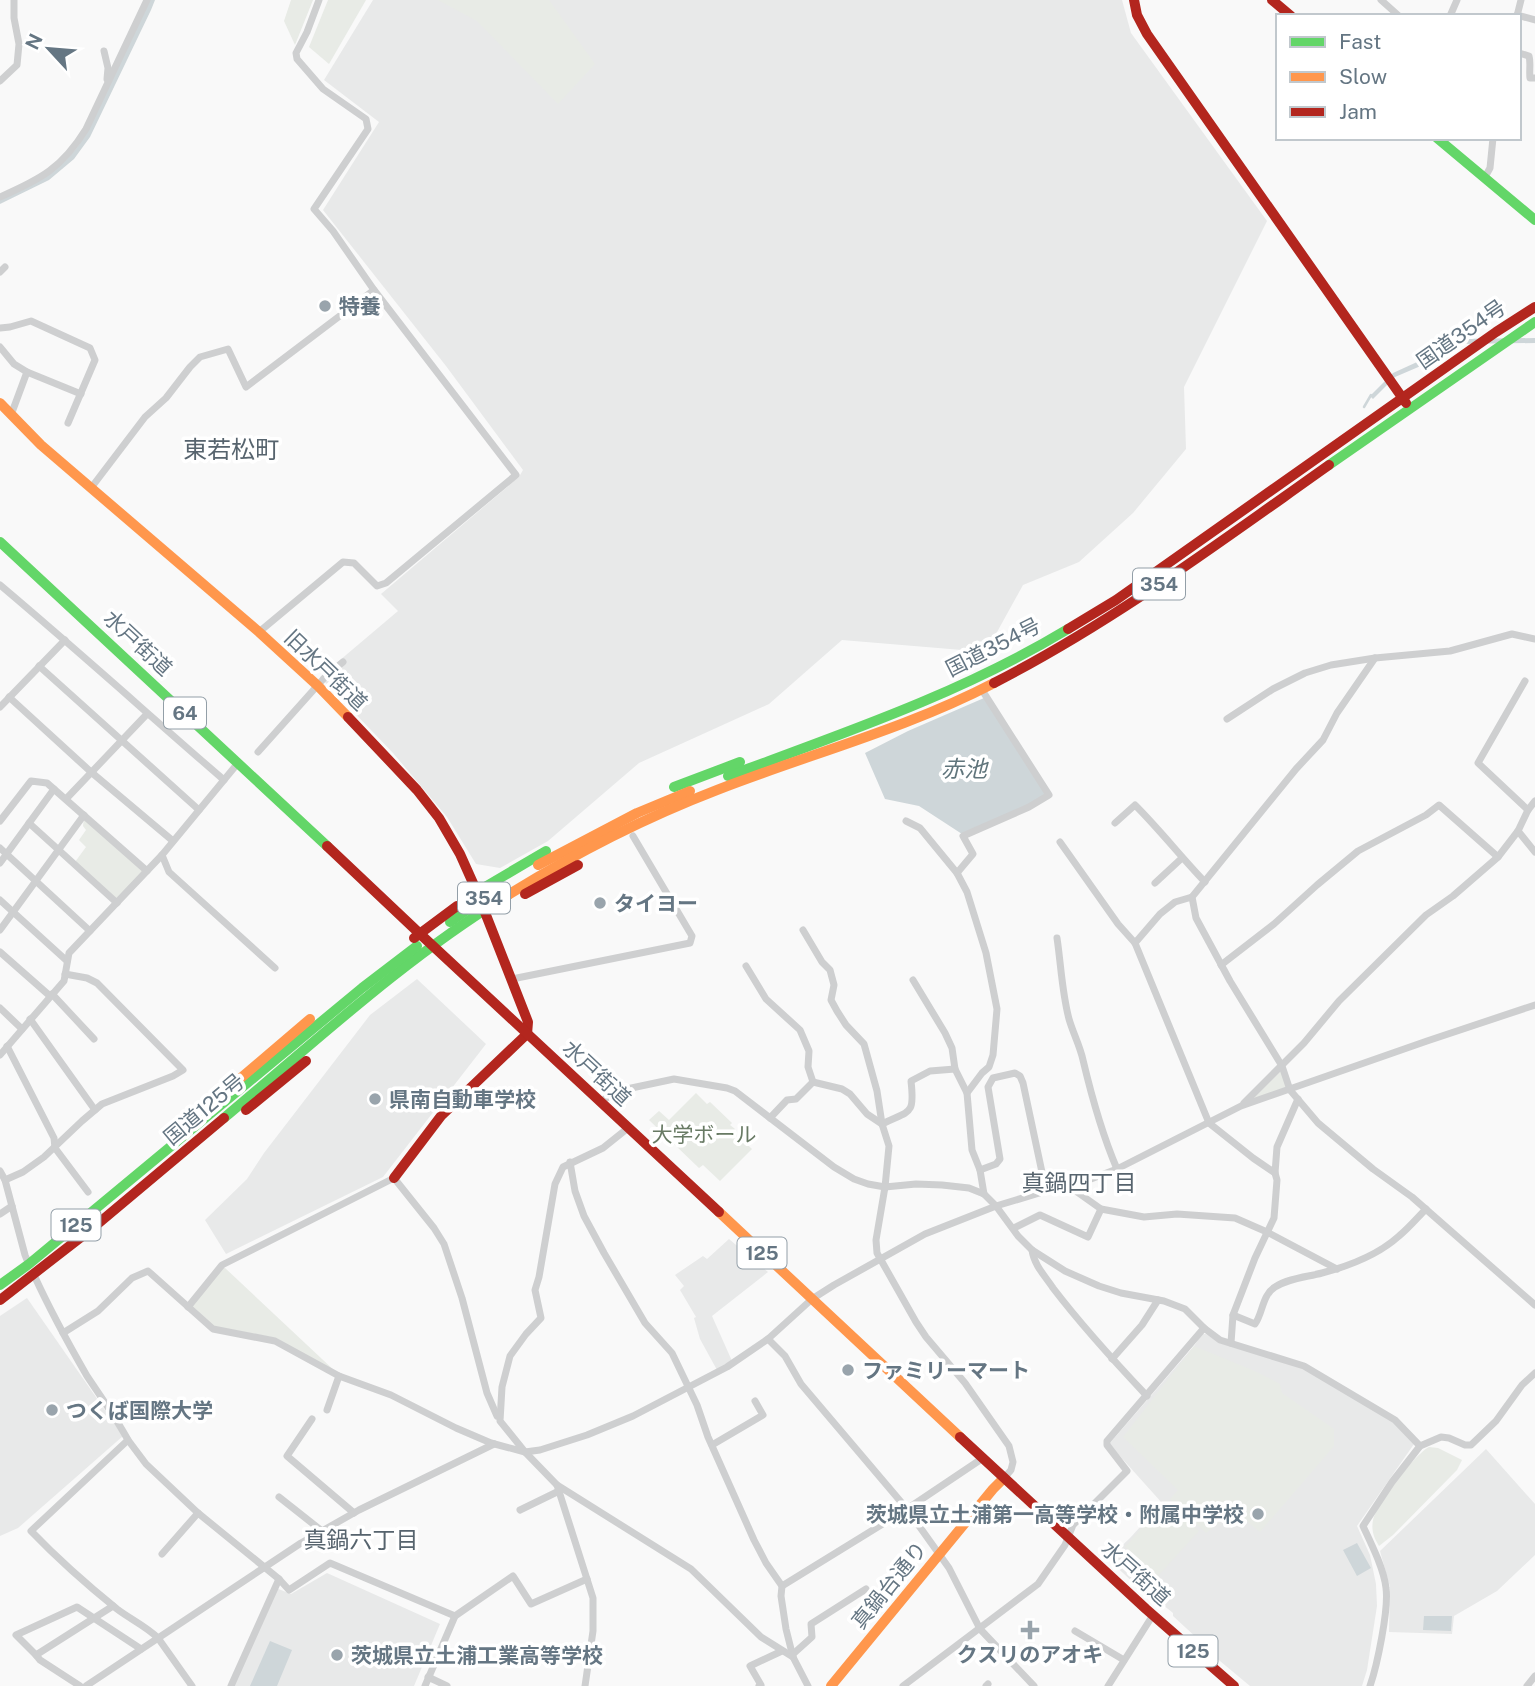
<svg xmlns="http://www.w3.org/2000/svg" width="1535" height="1686" viewBox="0 0 1535 1686" font-family="'Public Sans','Noto Sans JP',sans-serif">
<style>
.built{fill:#e8e9e9}
.green{fill:#e8ebe6}
.water{fill:#ced6d9}
.lines{fill:none;stroke-linecap:round;stroke-linejoin:round}
.stream{stroke:#ced6d9;stroke-width:2.5}
.street{stroke:#cecfd0;stroke-width:7}
.fast{stroke:#63d668;stroke-width:10}
.slow{stroke:#ff974d;stroke-width:10}
.jam{stroke:#b3261e;stroke-width:10}
.poi-dot{fill:#99a4ac;stroke:#fff;stroke-width:2.5}
.labels{text-anchor:middle;dominant-baseline:central;stroke-width:7;stroke-linejoin:round;paint-order:stroke}
.shield{fill:#fff;stroke:#939fa8;stroke-width:2}
.shield-label{font-size:19px;font-weight:bold;fill:#657683}
.poi-label{font-size:21px;font-weight:bold;fill:#657683;stroke:#fff;text-anchor:start}
.street-label{font-size:21px;fill:#657683;stroke:#fff}
.park-label{font-size:21px;fill:#687a64;stroke:#fff}
.water-label{font-size:23px;font-style:italic;fill:#60757c;stroke:#fff}
.neighbourhood-label{font-size:23px;fill:#57646e;stroke:#fff}
.quarter-label{font-size:24px;fill:#57646e;stroke:#fff}
</style>
<rect width="100%" height="100%" fill="#f9f9f9"/>
<g class="built">
<polygon points="373,0 1122,0 1131,33 1267,221 1184,387 1186,449 1133,513 1079,562 1023,585 986,652 842,640 769,704 639,763 548,841 500,868 476,864 447,817 393,753 320,677 398,611 381,594 519,477 523,470 446,366 323,210 379,122 324,80"/>
<polygon points="417,979 486,1044 383,1177 226,1254 205,1220 247,1179 264,1153 370,1015"/>
<polygon points="729,1239 768,1272 712,1316 732,1361 717,1370 700,1339 694,1318 696,1317 680,1290 684,1286 675,1275 703,1256 707,1259"/>
<polygon points="27,1298 123,1436 18,1528 0,1536 0,1316"/>
<polygon points="1202,1334 1206,1334 1220,1343 1302,1368 1393,1421 1414,1444 1357,1526 1370,1555 1376,1584 1377,1606 1367,1670 1362,1686 1250,1686 1214,1656 1212,1652 1173,1616 1173,1613 1157,1600 1153,1601 1108,1559 1130,1538 1162,1503 1110,1445 1110,1443 1194,1346"/>
<polygon points="1486,1449 1535,1504 1535,1555 1497,1591 1454,1616 1452,1634 1389,1632 1390,1587 1380,1551"/>
<polygon points="327,1573 440,1624 414,1686 234,1686 276,1588 291,1594"/>
</g>
<g class="green">
<polygon points="291,0 313,0 295,45 284,21"/>
<polygon points="328,0 366,0 329,64 309,47"/>
<polygon points="438,0 549,0 595,64 558,104 477,21"/>
<polygon points="84,818 144,871 117,900 75,862 86,847 79,840 86,830 83,826"/>
<polygon points="1281,1069 1288,1088 1247,1103"/>
<polygon points="696,1093 707,1104 710,1102 732,1123 730,1125 735,1129 733,1131 752,1149 720,1181 703,1165 699,1168 649,1120 659,1111 669,1120"/>
<polygon points="224,1267 338,1374 276,1338 213,1326 190,1306"/>
<polygon points="1194,1346 1257,1372 1280,1384 1282,1393 1334,1429 1334,1446 1260,1532 1234,1511 1206,1533 1170,1499 1178,1490 1123,1437"/>
<path d="M1429,1447L1438,1448L1462,1460L1457,1470L1393,1535L1379,1546C1374,1538 1371,1531 1373,1520C1376,1504 1415,1454 1429,1447Z"/>
<polygon points="1166,1500 1199,1531 1157,1577 1125,1547"/>
</g>
<g class="water">
<path d="M150,0H155L151,10L90,137L74,159L49,180L0,204V199C33,183 56,175 79,145Z"/>
<polygon points="1535,338 1535,343 1459,344 1430,362 1395,377 1373,399 1370,396 1393,373 1428,357 1457,339"/>
<polygon points="984,698 1048,794 1028,805 962,834 919,806 885,799 865,753 908,731"/>
<polygon points="1357,1543 1371,1568 1357,1576 1343,1550"/>
<polygon points="1424,1616 1452,1616 1451,1631 1423,1630"/>
<polygon points="270,1641 292,1650 277,1686 250,1686"/>
</g>
<g class="lines">
<polyline class="stream" points="1364,407 1371,395"/>
<g class="street">
<polyline points="1381,0 1399,16"/>
<polyline points="1517,15 1535,20"/>
<polyline points="1450,16 1457,0"/>
<polyline points="1517,16 1521,0"/>
<polyline points="104,51 108,68 107,79"/>
<path d="M1519,53L1529,56C1531,63 1529,70 1530,78H1535"/>
<polyline points="0,81 17,65 19,44 14,18 14,0"/>
<polyline points="1485,177 1490,168 1493,138"/>
<path d="M0,197C41,179 62,168 86,129L147,0"/>
<polyline points="0,272 5,267"/>
<polyline points="0,328 10,327 31,321 90,348 95,360 68,423"/>
<polyline points="0,347 14,364 27,372 81,394"/>
<polyline points="11,415 27,372"/>
<polyline points="91,488 145,417 166,398 190,367 200,357 228,349 246,387 374,290"/>
<path d="M0,585C76,649 149,715 224,780"/>
<polyline points="259,632 343,562 354,563 377,586 386,583 516,475 374,290 333,231 314,209 368,129 366,119 323,89 297,59 296,53 307,32 319,0"/>
<polyline points="39,666 199,810"/>
<polyline points="1525,681 1478,763 1528,810"/>
<polyline points="9,697 91,772 173,841"/>
<polyline points="0,707 65,640"/>
<polyline points="1227,719 1273,689 1305,673 1331,665 1375,658 1450,651 1512,634 1535,639"/>
<polyline points="258,752 326,676 343,662"/>
<polyline points="66,799 147,714"/>
<polyline points="0,821 31,781 47,783 147,871"/>
<polyline points="906,821 920,828 957,873 967,892 986,953 997,1009 993,1055 989,1067 982,1073 967,1093 972,1150 980,1170 984,1194"/>
<polyline points="29,823 117,903"/>
<path d="M1115,823L1135,805C1160,830 1181,857 1205,882"/>
<polyline points="1518,831 1535,852"/>
<polyline points="1060,842 1118,924 1135,943 1209,1123 1253,1158 1275,1173"/>
<polyline points="0,848 90,931"/>
<polyline points="162,855 169,872 275,968"/>
<polyline points="0,863 54,789"/>
<polyline points="957,873 973,854 963,836 1029,807 1049,795 982,690"/>
<polyline points="1155,883 1182,858"/>
<polyline points="1192,897 1196,918 1230,981 1282,1066 1290,1090 1318,1123 1373,1169 1412,1197 1535,1305"/>
<polyline points="0,900 67,961"/>
<polyline points="0,930 84,815"/>
<polyline points="803,930 822,962 830,970 834,985 831,1000 837,1011 846,1025 864,1044 877,1091 882,1124 889,1146 885,1187 876,1240 877,1253 916,1322 926,1337 965,1383 1009,1446 1013,1462 1011,1470 1005,1477"/>
<path d="M1057,938C1061,965 1062,993 1069,1019C1073,1033 1080,1046 1083,1060C1092,1098 1102,1134 1117,1169"/>
<polyline points="1135,943 1160,914 1175,902 1192,897 1296,769 1323,740 1337,713 1375,658"/>
<polyline points="0,952 50,996"/>
<polyline points="1221,965 1274,924 1317,885 1358,851 1426,815 1439,805 1498,857"/>
<polyline points="746,966 766,999 800,1030 809,1051 808,1067 813,1082"/>
<polyline points="512,979 690,943 692,936 633,836"/>
<polyline points="913,980 945,1033 952,1048 955,1069 967,1093"/>
<polyline points="52,994 94,1039"/>
<polyline points="0,1008 22,1029"/>
<polyline points="30,1019 95,1110"/>
<polyline points="7,1046 54,1138 55,1148 88,1192"/>
<polyline points="0,1055 64,981 69,953 162,855 238,763"/>
<polyline points="601,1101 622,1090 674,1079 727,1088 735,1091 834,1167 854,1179 868,1184 885,1187 916,1184 942,1185 969,1188 984,1194 996,1206 1018,1236 1032,1250 1065,1271 1099,1286 1121,1293 1164,1301 1185,1309 1204,1328 1220,1340 1304,1366 1395,1420 1420,1446"/>
<polyline points="1244,1103 1304,1043 1339,1001 1426,915 1453,896 1498,857 1518,831 1528,810 1535,801"/>
<path d="M770,1118L787,1100L796,1099L813,1082L842,1089L850,1094L867,1114L882,1124C910,1110 915,1116 911,1081L930,1071L955,1069"/>
<polyline points="570,1162 575,1191 584,1216 604,1253 645,1323 672,1353 697,1405 708,1437 754,1540 766,1563 782,1586 781,1596 786,1629 793,1657 808,1686"/>
<polyline points="980,1170 996,1164 1000,1159 988,1087 993,1078 1015,1073 1020,1076 1023,1083 1046,1191"/>
<polyline points="0,1171 5,1180 25,1255 29,1265"/>
<polyline points="5,1180 23,1172 44,1157 82,1121 102,1104 173,1076 183,1070 97,983 87,978 65,974"/>
<polyline points="1070,1187 1101,1209 1144,1217 1177,1214 1235,1218 1267,1232 1337,1269"/>
<polyline points="0,1214 12,1206"/>
<polyline points="1014,1228 1040,1215 1088,1237 1101,1209"/>
<path d="M1032,1250C1034,1265 1045,1276 1053,1288C1082,1326 1114,1361 1147,1396"/>
<path d="M34,1275C50,1310 68,1343 87,1376C101,1397 116,1418 128,1440L31,1531C58,1559 86,1584 117,1609C130,1619 146,1626 158,1638L192,1686"/>
<polyline points="188,1307 222,1265 394,1178 434,1228 444,1244 462,1298 487,1393 497,1416"/>
<path d="M1233,1315L1255,1324C1263,1313 1262,1295 1275,1287C1289,1278 1307,1277 1322,1273C1349,1266 1378,1255 1399,1236C1409,1228 1417,1218 1426,1209"/>
<polyline points="63,1333 98,1311 132,1278 148,1271 213,1329 275,1341 339,1376 391,1395 456,1428 491,1443 525,1452 540,1450 587,1435 633,1416 727,1367 768,1339 812,1299 834,1285 925,1234 996,1206 1046,1191 1070,1187 1117,1169 1241,1106 1427,1041 1535,1005"/>
<polyline points="768,1339 785,1356 801,1384 907,1509 949,1568 980,1629 1034,1686"/>
<polyline points="1231,1343 1233,1315 1255,1258 1274,1218 1277,1180 1275,1173 1277,1147 1298,1099"/>
<polyline points="1112,1359 1142,1325 1158,1300"/>
<polyline points="327,1410 339,1376"/>
<polyline points="312,1419 287,1456 354,1513"/>
<polyline points="128,1440 146,1464 198,1513 279,1579"/>
<polyline points="712,1445 763,1415 755,1401"/>
<polyline points="557,1485 691,1569 761,1637 793,1657"/>
<polyline points="279,1497 322,1531"/>
<polyline points="520,1510 559,1491"/>
<polyline points="162,1554 198,1513"/>
<polyline points="782,1586 907,1509 983,1458"/>
<polyline points="1075,1631 1124,1660"/>
<polyline points="36,1655 16,1635 77,1607 141,1649"/>
<polyline points="792,1655 812,1637 811,1624 866,1589"/>
<polyline points="428,1677 447,1686"/>
<polyline points="80,1686 40,1660 36,1655 113,1606"/>
<polyline points="86,1686 301,1543 359,1510 494,1444"/>
<polyline points="231,1686 279,1579 289,1590 330,1563 455,1616"/>
<polyline points="425,1686 455,1616 513,1576 531,1604 587,1579"/>
<polyline points="585,1686 593,1631 593,1598 557,1485 525,1452 500,1421 502,1387 510,1356 526,1334 541,1318 535,1290 539,1277 555,1184 563,1167 603,1148 628,1128"/>
<polyline points="759,1686 761,1685 750,1666 782,1651"/>
<polyline points="903,1686 1038,1584 1065,1545 1073,1525 1127,1471 1107,1445 1107,1441 1204,1328"/>
<polyline points="986,1686 988,1684"/>
<polyline points="1108,1686 1153,1615"/>
<path d="M1370,1686C1377,1666 1389,1609 1386,1588C1384,1569 1371,1543 1363,1526L1392,1482L1420,1446L1441,1437L1449,1438L1465,1445H1471L1496,1421L1522,1385L1535,1373"/>
<polyline points="1527,1686 1535,1676"/>
</g>
<g class="fast">
<polyline points="1437,138 1535,220"/>
<polyline points="1329,465 1535,322"/>
<polyline points="0,542 327,846"/>
<path d="M728,776C844,733 962,693 1068,629"/>
<polyline points="674,787 740,762"/>
<polyline points="473,894 546,851"/>
<polyline points="450,922 488,895"/>
<path d="M224,1118C316,1041 405,958 508,895"/>
<polyline points="0,1285 29,1264 362,988 417,946"/>
</g>
<g class="slow">
<polyline points="0,403 41,445 259,632 318,686 348,717"/>
<polyline points="538,865 637,813 690,791"/>
<path d="M508,895C574,854 644,818 717,790C809,754 906,729 994,683"/>
<polyline points="229,1088 310,1019"/>
<polyline points="719,1212 960,1437"/>
<polyline points="831,1686 993,1489 1004,1478"/>
</g>
<g class="jam">
<polyline points="1134,0 1137,15 1147,34 1406,403"/>
<polyline points="1272,0 1291,16"/>
<polyline points="1068,629 1116,600 1496,332 1535,307"/>
<path d="M994,683C1113,622 1220,542 1329,465"/>
<polyline points="348,717 417,790 439,818 460,854 477,892 528,1022 527,1034 441,1116 394,1178"/>
<polyline points="327,846 419,933"/>
<polyline points="525,894 578,865"/>
<polyline points="419,933 719,1212"/>
<polyline points="414,938 457,906"/>
<polyline points="246,1110 306,1061"/>
<polyline points="0,1300 94,1227 224,1118"/>
<polyline points="960,1437 1146,1609 1234,1686"/>
</g>
</g>
<g class="poi-dot">
<circle cx="325" cy="306" r="7"/>
<circle cx="600" cy="903" r="7"/>
<circle cx="375" cy="1099" r="7"/>
<circle cx="848" cy="1370" r="7"/>
<circle cx="52" cy="1410" r="7"/>
<circle cx="1258" cy="1514" r="7"/>
<path d="M1026.5 1619.5h7v7h7v7h-7v7h-7v-7h-7v-7h7z"/>
<circle cx="337" cy="1655" r="7"/>
</g>
<g class="labels">
<g class="shield">
<rect x="1133" y="568.5" width="52" height="31" rx="5"/>
<rect x="164" y="697.5" width="42" height="31" rx="5"/>
<rect x="458" y="882.5" width="52" height="31" rx="5"/>
<rect x="51.5" y="1209.5" width="49" height="31" rx="5"/>
<rect x="737.5" y="1237.5" width="49" height="31" rx="5"/>
<rect x="1168.5" y="1635.5" width="49" height="31" rx="5"/>
</g>
<g class="shield-label">
<text x="1159" y="584">354</text>
<text x="185" y="713">64</text>
<text x="484" y="898">354</text>
<text x="76" y="1225">125</text>
<text x="762" y="1253">125</text>
<text x="1193" y="1651">125</text>
</g>
<g class="poi-label">
<text x="339" y="306">特養</text>
<text x="614" y="903">タイヨー</text>
<text x="389" y="1099">県南自動車学校</text>
<text x="862" y="1370">ファミリーマート</text>
<text x="66" y="1410">つくば国際大学</text>
<text x="1244" y="1514" text-anchor="end">茨城県立土浦第一高等学校・附属中学校</text>
<text x="1030" y="1654" text-anchor="middle">クスリのアオキ</text>
<text x="351" y="1655">茨城県立土浦工業高等学校</text>
</g>
<g class="street-label">
<text transform="translate(1461 334) rotate(-35)">国道354号</text>
<text transform="translate(138 643) rotate(43)">水戸街道</text>
<text transform="translate(993 647) rotate(-27)">国道354号</text>
<text transform="translate(326 670) rotate(44)">旧水戸街道</text>
<text transform="translate(597 1073) rotate(43)">水戸街道</text>
<text transform="translate(204 1109) rotate(-40)">国道125号</text>
<text transform="translate(1136 1573) rotate(42)">水戸街道</text>
<text transform="translate(889 1585) rotate(-51)">真鍋台通り</text>
</g>
<g class="park-label">
<text x="704" y="1134">大学ボール</text>
</g>
<g class="water-label">
<text x="964" y="768">赤池</text>
</g>
<g class="neighbourhood-label">
<text x="1079" y="1182">真鍋四丁目</text>
<text x="361" y="1539">真鍋六丁目</text>
</g>
<g class="quarter-label">
<text x="231" y="449">東若松町</text>
</g>
</g>
<rect x="1276" y="14" width="245" height="126" fill="#ffffff" stroke="#c1c8cd" stroke-width="2"/>
<rect x="1290" y="37" width="35" height="10" fill="#63d668" stroke="#c1c8cd" stroke-width="2"/>
<text x="1339" y="49" font-size="21" fill="#657683">Fast</text>
<rect x="1290" y="72" width="35" height="10" fill="#ff974d" stroke="#c1c8cd" stroke-width="2"/>
<text x="1339" y="84" font-size="21" fill="#657683">Slow</text>
<rect x="1290" y="107" width="35" height="10" fill="#b3261e" stroke="#c1c8cd" stroke-width="2"/>
<text x="1339" y="119" font-size="21" fill="#657683">Jam</text>
<g transform="translate(49 49) rotate(296)" stroke="#ffffff" stroke-width="5" paint-order="stroke">
<path d="M0-5L12 26L0 18L-12 26Z" fill="#657683"/>
<text y="-10" font-size="19" font-weight="bold" text-anchor="middle" fill="#657683">N</text>
</g>
</svg>
